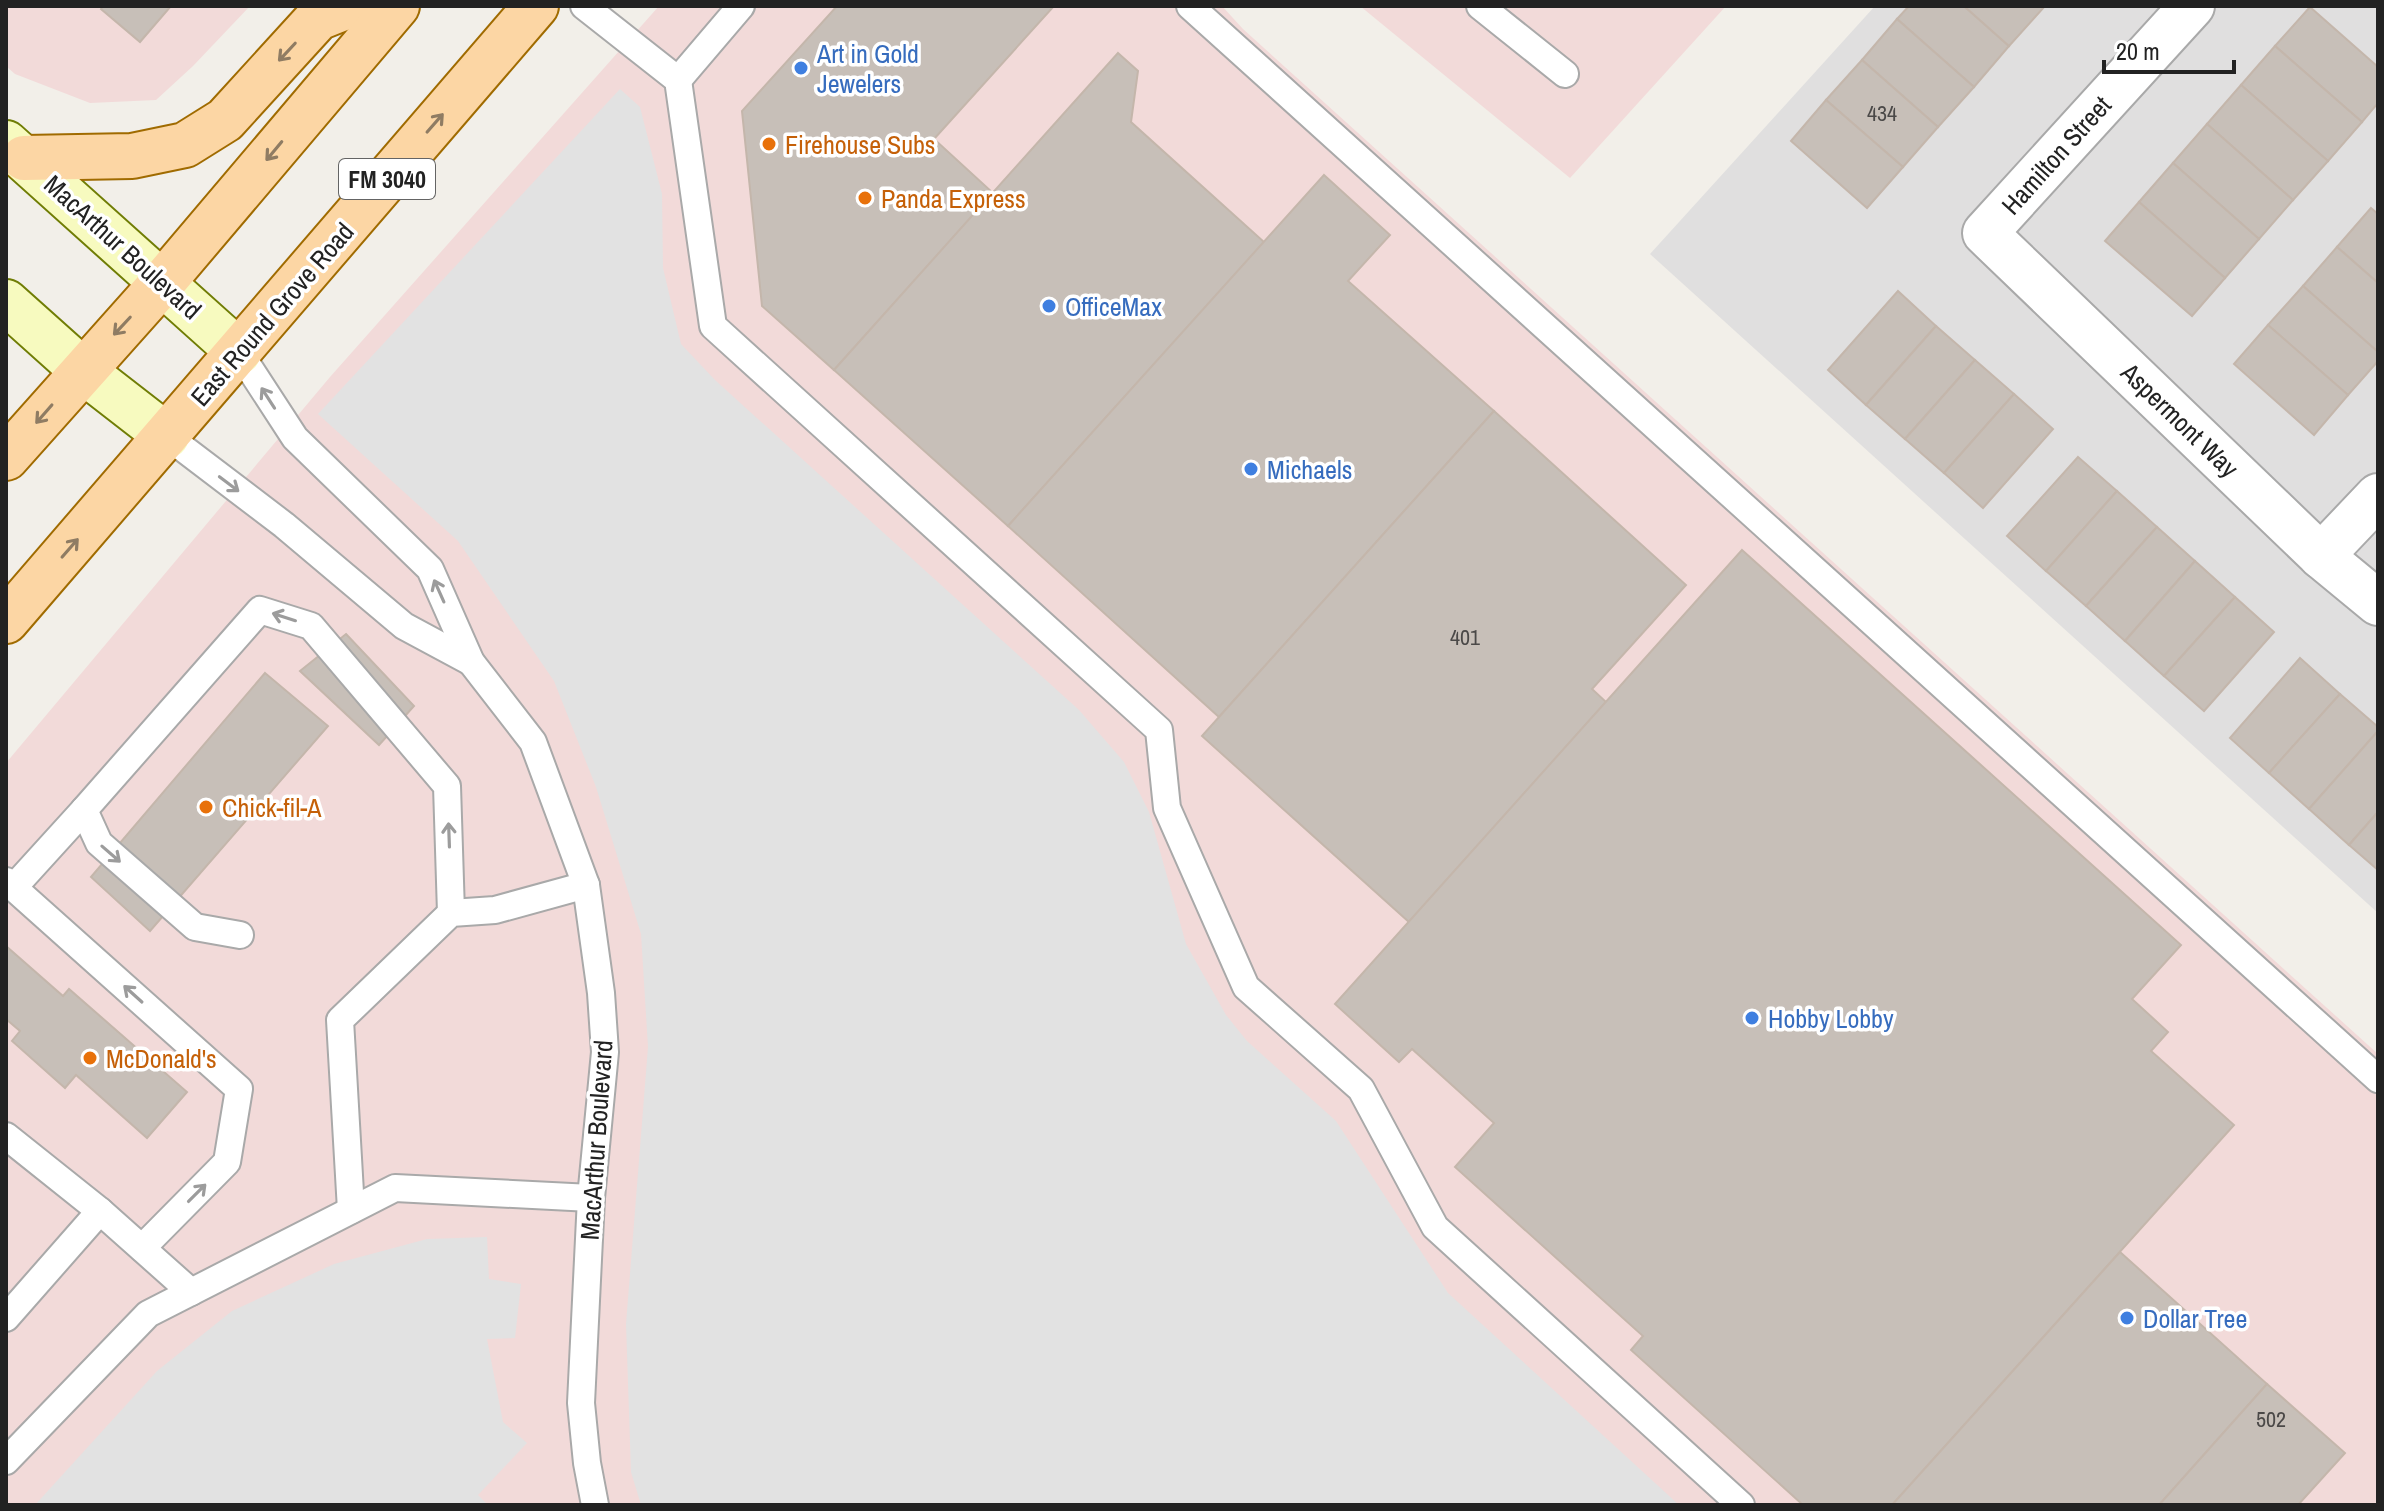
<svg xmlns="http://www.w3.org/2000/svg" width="2384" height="1511" viewBox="0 0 2384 1511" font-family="'Archivo Narrow',sans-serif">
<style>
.residential{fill:#e0dfdf}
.commercial{fill:#f2dad9}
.parking{fill:#e2e2e2}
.building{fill:#c7bfb8;stroke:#c4b6ab;stroke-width:2}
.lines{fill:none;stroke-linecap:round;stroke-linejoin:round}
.service-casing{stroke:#a9a9a9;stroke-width:30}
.minor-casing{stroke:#a9a9a9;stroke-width:48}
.secondary-casing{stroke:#707d05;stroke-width:48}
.primary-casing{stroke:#a06b00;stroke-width:48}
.service{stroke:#fff;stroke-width:26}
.minor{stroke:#fff;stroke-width:44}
.secondary{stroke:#f7fabf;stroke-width:44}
.primary{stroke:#fcd6a4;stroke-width:44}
.oneway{stroke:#8f7c63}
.oneway2{stroke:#9c9c9c}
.shop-dot{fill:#3f7fe0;stroke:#fff;stroke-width:3}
.food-dot{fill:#e8710a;stroke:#fff;stroke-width:3}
.labels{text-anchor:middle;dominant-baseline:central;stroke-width:7;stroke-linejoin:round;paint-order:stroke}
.number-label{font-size:22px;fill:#4b4948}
.shield{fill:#fff;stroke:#646464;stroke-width:2}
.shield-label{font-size:24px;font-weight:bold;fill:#222}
.shop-label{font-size:26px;fill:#366cbe;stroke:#fff;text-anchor:start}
.food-label{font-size:26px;fill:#c56008;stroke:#fff;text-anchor:start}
.street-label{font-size:26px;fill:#222;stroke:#fff}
</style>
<rect width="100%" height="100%" fill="#f2efe9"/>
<polygon class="residential" points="1875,6 2378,6 2378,913 1650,254"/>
<g class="commercial">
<polygon points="6,6 250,6 193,66 156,100 90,103 15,74 6,66"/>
<polygon points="659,6 1222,6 1243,29 2378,1054 2378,1505 6,1505 6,763 330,377"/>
<polygon points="1360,6 1726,6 1570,178"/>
</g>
<g class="parking">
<polygon points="620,89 640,107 662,194 663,268 681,344 715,380 1079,710 1124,762 1149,812 1186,944 1226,1015 1247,1041 1336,1121 1448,1293 1679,1505 641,1505 631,1472 626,1324 648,1047 641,934 596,787 554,681 458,541 318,414"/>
<polygon points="487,1237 489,1279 521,1284 515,1338 487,1339 503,1422 527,1443 478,1495 488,1505 35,1505 157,1371 232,1311 334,1264 427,1239"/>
</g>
<g class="building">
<polygon points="103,6 171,6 140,42 101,9"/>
<polygon points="837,6 1054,6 934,139 993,193 834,370 762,306 742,111"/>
<polygon points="1909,6 1964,6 2009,46 1974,87 1897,19"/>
<polygon points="1964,6 2045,6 2009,46"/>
<polygon points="2310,7 2378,67 2378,103 2362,122 2275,46"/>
<polygon points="1897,19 1974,87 1938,127 1862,60"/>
<polygon points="2275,46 2362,122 2328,161 2241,85"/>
<polygon points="1118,53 1138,71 1131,122 1264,242 1008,526 834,370"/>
<polygon points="1862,60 1938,127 1903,167 1826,100"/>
<polygon points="2241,85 2328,161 2293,200 2207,124"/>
<polygon points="1826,100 1903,167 1867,208 1791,141"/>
<polygon points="2207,124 2293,200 2259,239 2173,163"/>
<polygon points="2173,163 2259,239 2225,278 2139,202"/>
<polygon points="1324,175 1390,235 1348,281 1494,411 1219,717 1008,526"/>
<polygon points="2139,202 2225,278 2192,316 2105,241"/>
<polygon points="2371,208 2378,214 2378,283 2337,247"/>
<polygon points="2337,247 2378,283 2378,352 2303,286"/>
<polygon points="2303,286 2378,352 2378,361 2348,395 2268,325"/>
<polygon points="1898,291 1936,326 1866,405 1828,370"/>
<polygon points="2268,325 2348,395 2314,435 2234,364"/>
<polygon points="1936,326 1975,360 1905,439 1866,405"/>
<polygon points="1975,360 2014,394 1944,473 1905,439"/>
<polygon points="2014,394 2053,429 1983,508 1944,473"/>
<polygon points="1494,411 1686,585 1592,689 1606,702 1409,922 1202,736"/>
<polygon points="2078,457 2117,491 2046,571 2007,536"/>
<polygon points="2117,491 2157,527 2086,606 2046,571"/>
<polygon points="2157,527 2195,561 2125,641 2086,606"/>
<polygon points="1742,550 2181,945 2132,999 2168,1032 2151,1051 2234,1125 1892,1505 1803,1505 1631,1350 1643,1336 1455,1167 1494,1123 1412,1049 1399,1062 1335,1004"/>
<polygon points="2195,561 2235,597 2164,676 2125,641"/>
<polygon points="2235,597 2274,632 2204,711 2164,676"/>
<polygon points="346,634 414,706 379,745 300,671"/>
<polygon points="2300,658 2340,694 2269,773 2230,738"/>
<polygon points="265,673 328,726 150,931 91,877"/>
<polygon points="2340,694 2378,727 2378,731 2309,809 2269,773"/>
<polygon points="2378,731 2378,812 2349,845 2309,809"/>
<polygon points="2378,812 2378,870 2349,845"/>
<polygon points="6,946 63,996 69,989 187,1092 147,1138 76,1075 65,1088 12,1041 20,1031 6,1019"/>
<polygon points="2120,1252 2267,1384 2159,1505 1892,1505"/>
<polygon points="2267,1384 2345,1453 2298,1505 2159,1505"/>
</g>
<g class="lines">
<g class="service-casing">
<g id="service">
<polyline points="584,6 678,80 713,326 1159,730 1167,808 1246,987 1361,1089 1435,1227 1741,1505"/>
<polyline points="1190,6 2378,1079"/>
<polyline points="1480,6 1565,74"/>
<polyline points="678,80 741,6"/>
<polyline points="239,352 295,438 430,569 471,662 533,742 586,885 601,993 605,1052 591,1198 581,1403 587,1463 595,1505"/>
<polyline points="167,436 284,525 404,626 471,662"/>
<polyline points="6,881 239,1089 227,1162 142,1248"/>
<polyline points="14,887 84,810"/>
<polyline points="240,935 195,927 99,843 84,810 260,610 311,626 447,786 451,913"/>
<polyline points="6,1136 100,1211 191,1292"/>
<polyline points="351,1210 340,1020 451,913 495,910 586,885"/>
<polyline points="6,1318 100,1211"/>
<polyline points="6,1461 148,1314 395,1188 591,1198"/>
</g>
</g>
<g class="minor-casing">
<g id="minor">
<polyline points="2192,6 1985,233 2321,556 2378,603"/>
<polyline points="2321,556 2378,496"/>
</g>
</g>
<g class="secondary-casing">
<g id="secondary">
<polyline points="6,143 239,352"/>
<polyline points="6,302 82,370 167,436"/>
</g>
</g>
<g class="primary-casing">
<g id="primary">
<polyline points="24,158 132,156 185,145 225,120 318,18 348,6"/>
<polyline points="6,458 163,282 397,6"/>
<polyline points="6,621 536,6"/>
</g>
</g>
<use href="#service" class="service"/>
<use href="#minor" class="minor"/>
<use href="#secondary" class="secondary"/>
<use href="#primary" class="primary"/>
</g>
<defs><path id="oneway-shaft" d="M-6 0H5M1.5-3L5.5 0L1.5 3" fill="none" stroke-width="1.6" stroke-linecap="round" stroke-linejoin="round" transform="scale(2)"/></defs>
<g class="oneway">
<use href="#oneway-shaft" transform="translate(287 52) rotate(133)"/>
<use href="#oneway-shaft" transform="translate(435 123) rotate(-49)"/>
<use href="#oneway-shaft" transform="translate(274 151) rotate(130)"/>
<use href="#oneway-shaft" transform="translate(122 326) rotate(133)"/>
<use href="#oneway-shaft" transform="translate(44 414) rotate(131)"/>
<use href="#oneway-shaft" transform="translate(70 548) rotate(-49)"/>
</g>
<g class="oneway2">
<use href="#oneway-shaft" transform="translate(268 398) rotate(-123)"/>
<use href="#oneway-shaft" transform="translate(229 484) rotate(37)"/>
<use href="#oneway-shaft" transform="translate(439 591) rotate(-114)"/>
<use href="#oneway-shaft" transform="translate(284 617) rotate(-162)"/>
<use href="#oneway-shaft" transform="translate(449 835) rotate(-92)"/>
<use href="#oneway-shaft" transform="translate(111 854) rotate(41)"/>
<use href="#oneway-shaft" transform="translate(133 994) rotate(-138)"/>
<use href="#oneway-shaft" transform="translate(197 1193) rotate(-45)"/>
</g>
<g class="shop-dot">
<circle cx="801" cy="68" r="8"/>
<circle cx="1049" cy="306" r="8"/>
<circle cx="1251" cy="469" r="8"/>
<circle cx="1752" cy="1018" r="8"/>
<circle cx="2127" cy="1318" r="8"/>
</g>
<g class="food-dot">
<circle cx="769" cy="144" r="8"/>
<circle cx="865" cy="198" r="8"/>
<circle cx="206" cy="807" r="8"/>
<circle cx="90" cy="1058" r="8"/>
</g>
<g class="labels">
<g class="number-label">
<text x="1882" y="113">434</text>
<text x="1465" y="637">401</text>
<text x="2271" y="1419">502</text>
</g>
<rect class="shield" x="339" y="159" width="96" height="40" rx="6"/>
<g class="shield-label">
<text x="387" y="179">FM 3040</text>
</g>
<g class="shop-label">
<text x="817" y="53">Art in Gold<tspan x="817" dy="30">Jewelers</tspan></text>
<text x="1065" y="306">OfficeMax</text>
<text x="1267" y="469">Michaels</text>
<text x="1768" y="1018">Hobby Lobby</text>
<text x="2143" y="1318">Dollar Tree</text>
</g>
<g class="food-label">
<text x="785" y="144">Firehouse Subs</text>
<text x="881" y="198">Panda Express</text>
<text x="222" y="807">Chick-fil-A</text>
<text x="106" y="1058">McDonald's</text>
</g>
<g class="street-label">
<text transform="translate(2056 155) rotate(-48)">Hamilton Street</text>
<text transform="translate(123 247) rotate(42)">MacArthur Boulevard</text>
<text transform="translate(272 314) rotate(-49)">East Round Grove Road</text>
<text transform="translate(2180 420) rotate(44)">Aspermont Way</text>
<text transform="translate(596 1140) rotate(-86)">MacArthur Boulevard</text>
</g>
</g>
<rect width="2384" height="1511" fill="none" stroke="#222222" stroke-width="16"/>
<path d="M2104 60v12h130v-12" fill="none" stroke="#222222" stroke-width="4"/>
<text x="2116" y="60" font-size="24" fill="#222222" stroke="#ffffff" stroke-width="6" paint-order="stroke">20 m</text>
</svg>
